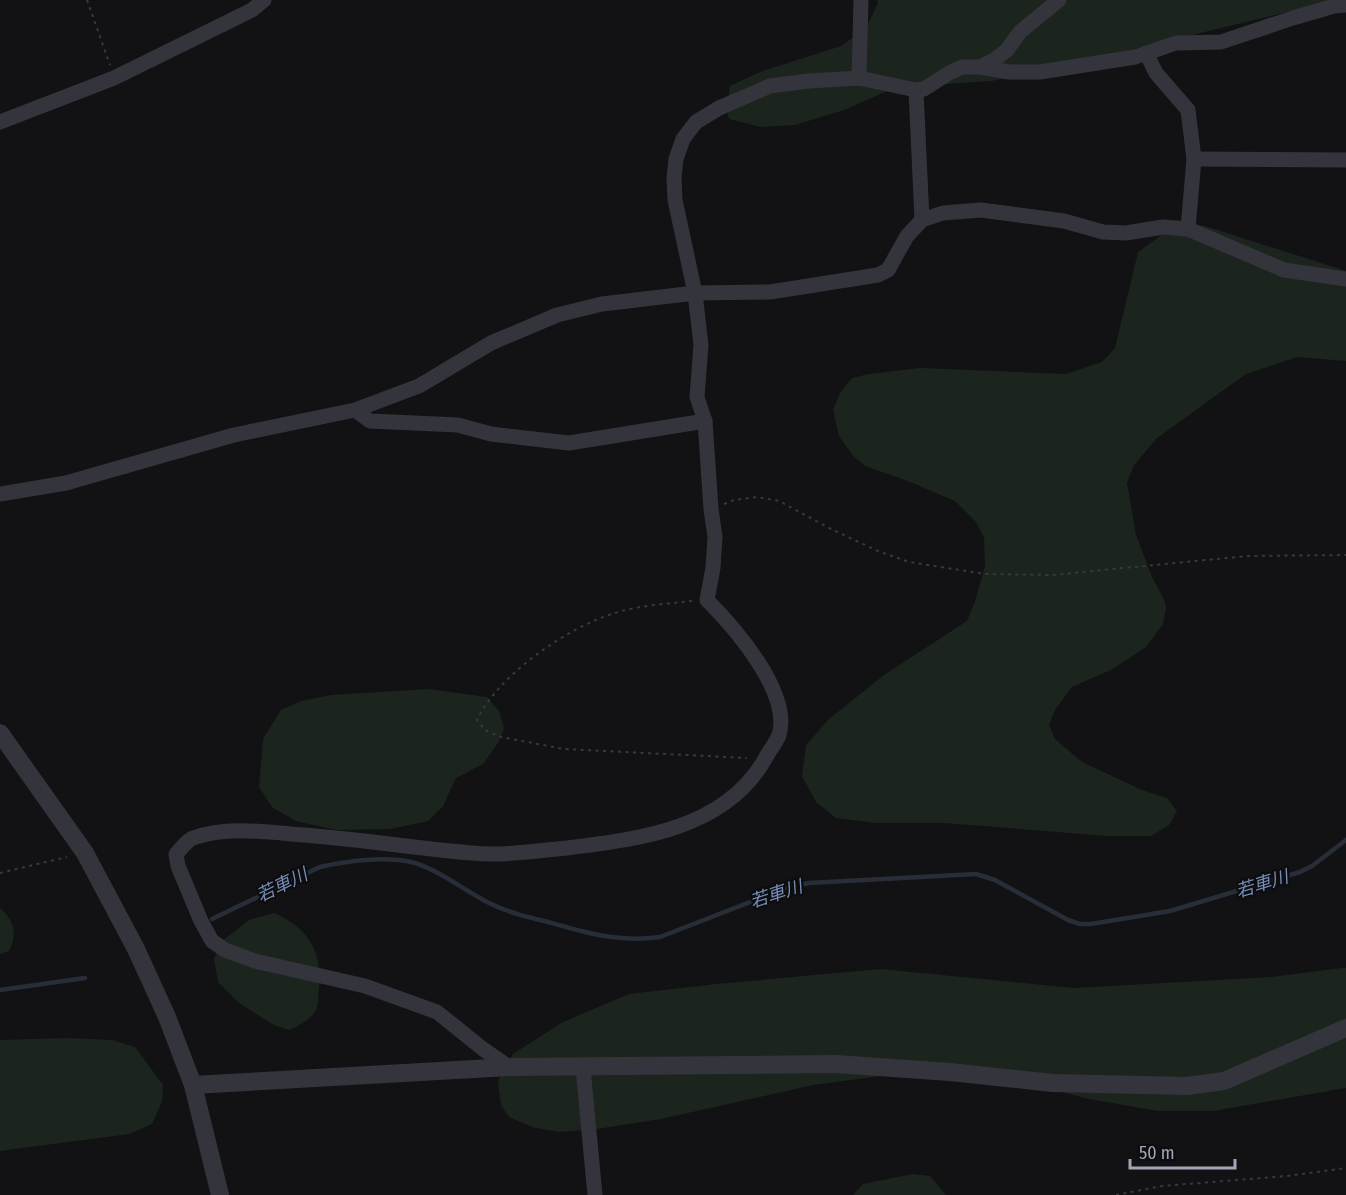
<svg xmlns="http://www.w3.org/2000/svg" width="1346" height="1195" viewBox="0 0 1346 1195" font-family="'Fira Sans Condensed','Noto Sans JP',sans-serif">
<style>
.green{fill:#1c241e}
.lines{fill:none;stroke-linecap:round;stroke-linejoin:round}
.stream{stroke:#272e38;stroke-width:4.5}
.path{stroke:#383940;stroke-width:2;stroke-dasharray:3 4.5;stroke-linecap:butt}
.minor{stroke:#34343c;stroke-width:15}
.tertiary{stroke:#34343c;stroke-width:18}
.labels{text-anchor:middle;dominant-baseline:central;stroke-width:4.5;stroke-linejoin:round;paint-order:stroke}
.water-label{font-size:18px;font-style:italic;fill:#758cb4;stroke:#0d0d0f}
</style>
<rect width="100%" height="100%" fill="#121214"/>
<g class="green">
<polygon points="877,0 1337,0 1126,51 992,81 897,87 844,110 795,125 761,127 729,119 727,110 730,86 760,72 841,46 866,28 878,3"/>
<polygon points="1177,224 1205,226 1346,271 1346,361 1297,357 1246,374 1157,438 1134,465 1127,483 1136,535 1152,577 1164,599 1166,608 1163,624 1146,647 1111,670 1072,687 1055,710 1049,725 1055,739 1082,762 1142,790 1167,798 1177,811 1169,825 1151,836 1108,836 944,823 876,823 836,818 816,802 802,776 806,745 829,719 884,675 967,621 975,601 985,566 984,537 975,521 955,501 908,481 865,466 853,456 839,436 833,410 840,393 852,378 869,374 920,368 1066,374 1102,362 1115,348 1138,252"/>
<polygon points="428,689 487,697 499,711 504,728 498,743 483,764 456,778 443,806 428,821 390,829 336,830 296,821 273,808 259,787 263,739 281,710 301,701 331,695"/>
<path d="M0,908C14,920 18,935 9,951L0,954Z"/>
<path d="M274,913C307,927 323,951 319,988C318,993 319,1001 317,1007C314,1018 299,1026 289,1030L274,1025L239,1003L218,982L214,959L221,942L249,920Z"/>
<polygon points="1342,968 1346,968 1346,1088 1213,1111 1158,1111 1089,1099 1035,1085 903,1073 813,1085 661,1119 597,1129 559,1132 532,1127 509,1117 501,1105 498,1081 513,1054 561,1023 629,994 716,984 881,969 1074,988 1271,977"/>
<polygon points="68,1038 112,1040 135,1047 163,1085 162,1102 152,1124 129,1134 0,1151 0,1040"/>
<polygon points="913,1174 930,1176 946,1195 853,1195 863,1184"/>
</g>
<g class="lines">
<g class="stream">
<path d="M212,919L320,867C345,861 386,856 411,862C436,868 464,890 487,902C506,912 527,917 548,922C587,933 619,943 660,937L789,887L809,883L976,874L995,880L1068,920L1080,924H1091L1170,911L1300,872L1312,866L1346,840"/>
<polyline points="0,990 85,978"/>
</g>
<g class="path">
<polyline points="87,0 110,65"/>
<polyline points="724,504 734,500 757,497 779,501 831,529 878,551 909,562 985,574 1052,575 1247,556 1346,555"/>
<path d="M692,601C667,604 640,605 615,613C568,627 498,675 477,720L485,730L501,737L564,749L747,758"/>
<polyline points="0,873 67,857"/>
<polyline points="1116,1195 1162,1186 1287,1176 1346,1168"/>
</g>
<g class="minor">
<polyline points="1146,53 1156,73 1188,110 1194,159 1188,229"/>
<polyline points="980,67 994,60 1007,50 1020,32 1059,0"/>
<polyline points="859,78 861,0"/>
<polyline points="916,90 922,220"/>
<polyline points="0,122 114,78 252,10 264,0"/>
<polyline points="1194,159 1346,160"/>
<polyline points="355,410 370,421 458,425 491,434 569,443 705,421"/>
<polyline points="0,494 66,483 234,435 355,410 419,386 491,343 557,315 602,304 695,293 770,292 878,275 888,270 907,236 922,220 943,213 981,210 1064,221 1103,232 1126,233 1163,227 1188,229 1284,270 1346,279"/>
<path d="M509,1067L483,1049L437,1012L365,986L255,961L225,950L212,941L201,921L178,866L176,854C181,849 186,841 193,838C224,827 259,831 291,834C352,838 412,848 472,853C503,856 536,851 567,848C640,839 725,829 765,759C769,751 776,743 779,735C792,693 734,627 707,600L713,568L715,537L711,509L705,421L697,397L701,345L695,293L675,200L674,178L676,159L683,139L696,122L719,108L770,86L809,81L859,78L916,90L924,89L949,73L962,67H980L1009,72H1040L1135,57L1176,43L1221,42L1293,18L1334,6L1346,5"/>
<polyline points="583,1068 595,1195"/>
</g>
<g class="tertiary">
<polyline points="0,733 85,853 136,949 167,1017 193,1085 220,1195"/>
<polyline points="193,1085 509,1067 836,1064 950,1072 1053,1083 1187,1086 1224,1081 1346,1028"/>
</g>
</g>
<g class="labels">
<g class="water-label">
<text transform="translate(1262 884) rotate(-17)">若車川</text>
<text transform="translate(282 885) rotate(-26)">若車川</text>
<text transform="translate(776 894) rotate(-18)">若車川</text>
</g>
</g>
<path d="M1130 1159v9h105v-9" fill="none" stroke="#a2a5b6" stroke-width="3"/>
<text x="1139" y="1159" font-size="18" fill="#a2a5b6" stroke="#0d0d0f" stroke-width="4.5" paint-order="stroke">50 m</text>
</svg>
